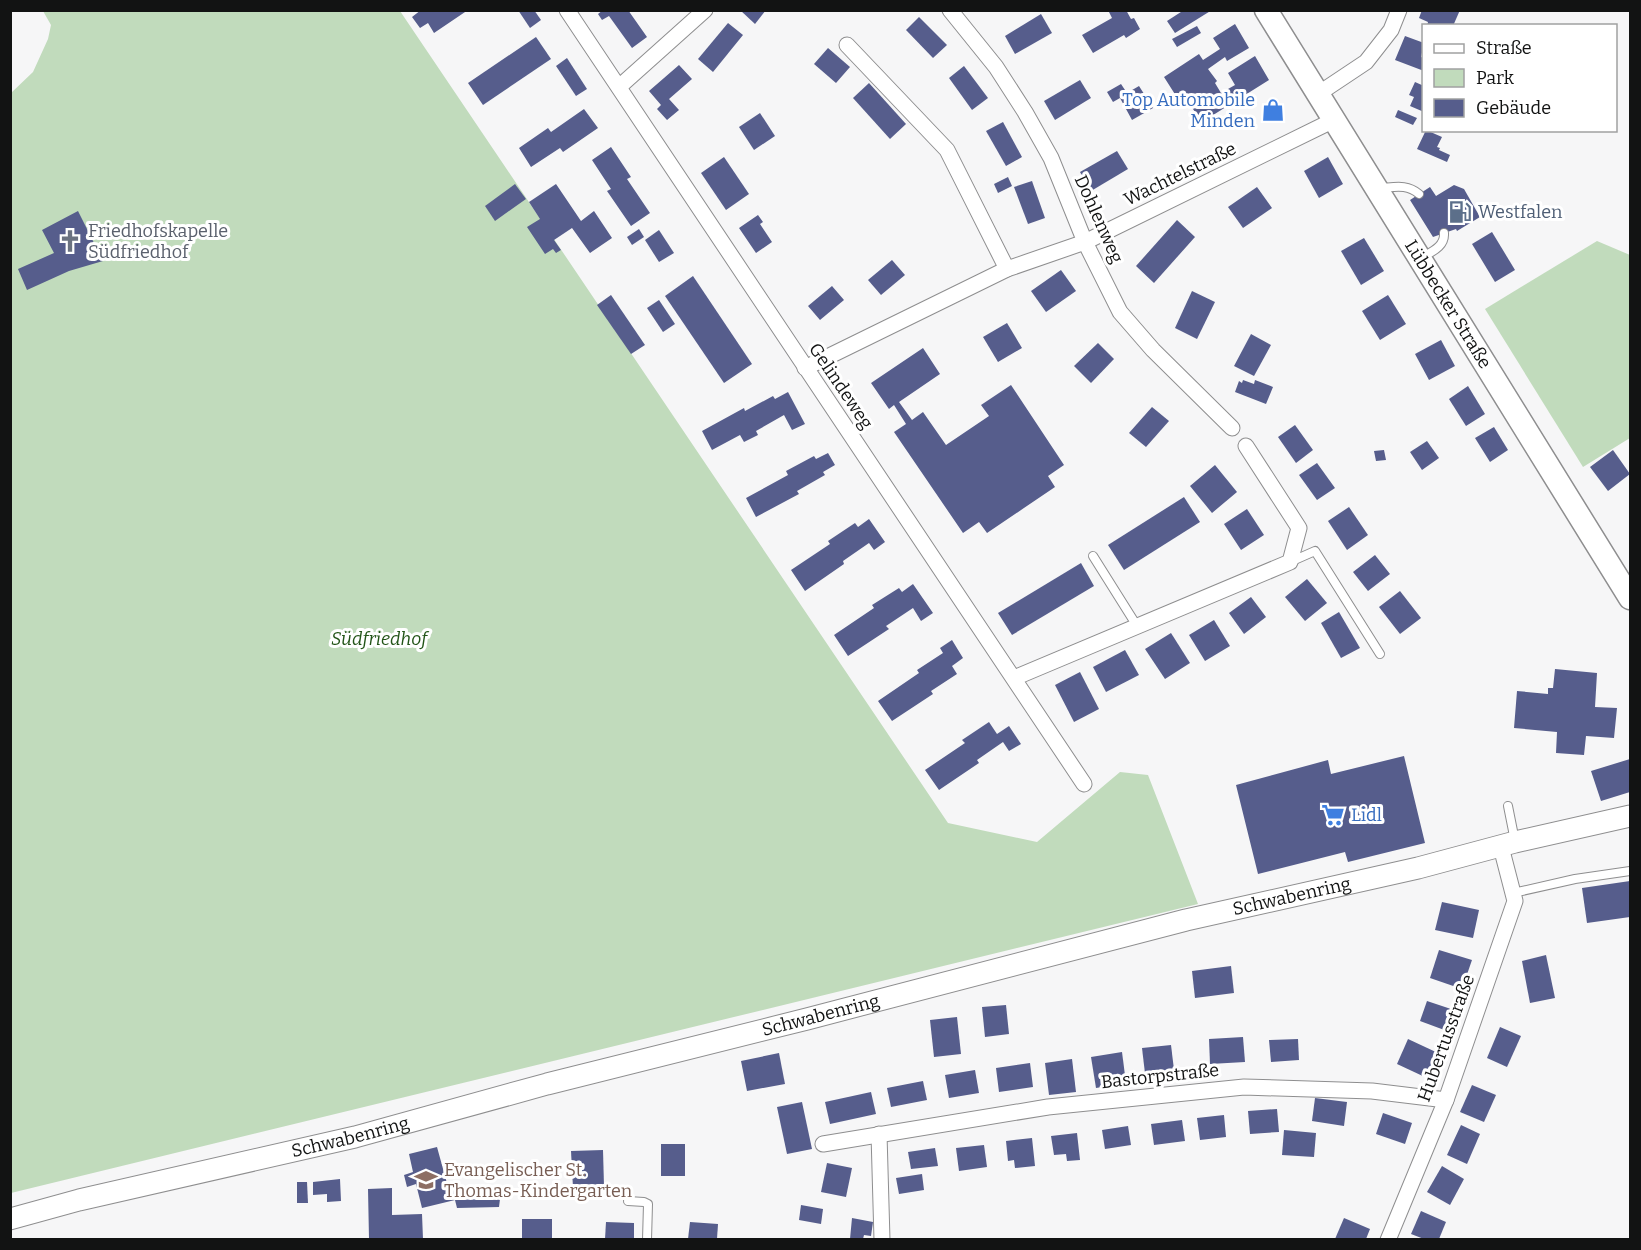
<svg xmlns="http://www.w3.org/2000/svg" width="1641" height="1250" viewBox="0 0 1641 1250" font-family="Bitter,serif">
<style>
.green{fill:#c1dbbc}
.building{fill:#565d8c}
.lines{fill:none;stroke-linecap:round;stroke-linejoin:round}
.lane-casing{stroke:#8e8e8f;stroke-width:10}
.street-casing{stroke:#8e8e8f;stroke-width:17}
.secondary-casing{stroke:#8e8e8f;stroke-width:23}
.primary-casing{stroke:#8e8e8f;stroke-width:25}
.lane{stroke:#fff;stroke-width:8}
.street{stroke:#fff;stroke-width:15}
.secondary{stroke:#fff;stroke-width:21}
.primary{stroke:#fff;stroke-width:22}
.labels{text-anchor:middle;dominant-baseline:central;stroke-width:6;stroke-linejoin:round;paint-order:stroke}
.shop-label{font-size:18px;fill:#366cbe;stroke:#fff;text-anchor:end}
.street-label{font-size:18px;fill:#121313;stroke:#fff}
.service-label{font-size:18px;fill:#4e5e75;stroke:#fff;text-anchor:start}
.worship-label{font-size:18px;fill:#5b616d;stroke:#fff;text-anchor:start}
.park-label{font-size:18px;font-style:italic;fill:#225417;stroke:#fff}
.education-label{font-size:18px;fill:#785e54;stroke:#fff;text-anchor:start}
</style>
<rect width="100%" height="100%" fill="#f6f6f7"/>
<g class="green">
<polygon points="43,11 400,11 948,823 1037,842 1120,772 1148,775 1198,904 11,1193 11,93 33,72 48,39 51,25"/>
<polygon points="1597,241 1630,255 1630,438 1583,467 1485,309"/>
</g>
<g class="building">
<polygon points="421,10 468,10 434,33 428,23 420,28 412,17"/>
<polygon points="518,10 534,10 541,20 530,28"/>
<polygon points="603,10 628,10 647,37 632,48 609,16 602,20 598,14"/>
<polygon points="740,10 766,10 755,24"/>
<polygon points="1108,10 1126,10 1131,19 1134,18 1140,29 1126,38 1124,35 1093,53 1082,35 1112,18"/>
<polygon points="1184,10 1212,10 1175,33 1167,21"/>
<polygon points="1422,10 1460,10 1453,26 1427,26 1428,22 1419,18"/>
<polygon points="1041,14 1052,33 1015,54 1005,36"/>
<polygon points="919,17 947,45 933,58 906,30"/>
<polygon points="728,23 743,35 713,72 698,59"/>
<polygon points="1235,24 1249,48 1227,61 1225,57 1208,69 1217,81 1215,83 1221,93 1235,85 1228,73 1255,56 1269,80 1202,122 1184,96 1178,99 1164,77 1199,54 1203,60 1220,49 1213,38"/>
<polygon points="1197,26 1201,33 1177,47 1172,39"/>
<polygon points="1405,36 1424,43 1421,57 1424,58 1424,71 1395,60"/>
<polygon points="536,37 551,59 483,105 468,83"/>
<polygon points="828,48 850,67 836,83 814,64"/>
<polygon points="567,58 587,89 576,96 556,66"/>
<polygon points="679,65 692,79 669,99 679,110 667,120 657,109 661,105 649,91"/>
<polygon points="964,66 988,98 972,110 949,78"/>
<polygon points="1080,80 1091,98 1055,120 1044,101"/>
<polygon points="1415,82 1424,86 1424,112 1410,106 1414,97 1409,95"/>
<polygon points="869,83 906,124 890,139 853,98"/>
<polygon points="1121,84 1127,93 1139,86 1153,108 1132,120 1120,98 1113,102 1107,92"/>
<polygon points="584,109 598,128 563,152 560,148 531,167 519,148 548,128 551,132"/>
<polygon points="1398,110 1417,118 1413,125 1395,117"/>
<polygon points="760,113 775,136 754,150 739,127"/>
<polygon points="1003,122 1022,157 1006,166 986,131"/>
<polygon points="1426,130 1442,137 1437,147 1440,148 1439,150 1450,155 1447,162 1417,149"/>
<polygon points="611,147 631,177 627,179 650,213 631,226 607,191 611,189 592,160"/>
<polygon points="1117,151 1128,169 1091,191 1080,172"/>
<polygon points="724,157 749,194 726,210 701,173"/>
<polygon points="1328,157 1343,184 1319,198 1304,171"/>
<polygon points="1008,177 1012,186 998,193 994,184"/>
<polygon points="1032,181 1045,218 1028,224 1014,187"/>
<polygon points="515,184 526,199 495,221 485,206"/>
<polygon points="556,184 581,221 594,211 612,238 590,253 572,228 554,240 561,250 556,253 553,249 545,254 527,227 540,219 529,202"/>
<polygon points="1454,185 1464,189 1480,217 1457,231 1456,229 1433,237 1410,200 1430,187 1436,196"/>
<polygon points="1257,187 1272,208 1243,228 1228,207"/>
<polygon points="78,211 103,261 69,271 27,290 18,269 54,253 42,230"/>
<polygon points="758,215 763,222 760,224 772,242 756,253 739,228"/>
<polygon points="1177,220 1195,237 1154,283 1136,266"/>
<polygon points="639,229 644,237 632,245 627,237"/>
<polygon points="659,230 674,253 659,262 645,240"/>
<polygon points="1492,232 1515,270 1495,282 1472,244"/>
<polygon points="1364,238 1384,271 1361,285 1341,251"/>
<polygon points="892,260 905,275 881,295 868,280"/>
<polygon points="1061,270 1076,291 1046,312 1031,291"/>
<polygon points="693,276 752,364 724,383 665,296"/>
<polygon points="832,286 844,300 820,320 808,306"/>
<polygon points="1192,291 1215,302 1197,339 1175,328"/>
<polygon points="611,295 645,345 631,354 597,305"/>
<polygon points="1388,295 1406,324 1380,340 1362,311"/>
<polygon points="659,300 675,324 663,332 647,308"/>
<polygon points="1007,323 1022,348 998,362 983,337"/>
<polygon points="1251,334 1271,345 1254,376 1234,366"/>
<polygon points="1441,340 1455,366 1429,380 1415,354"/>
<polygon points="1098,343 1114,359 1091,383 1074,366"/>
<polygon points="923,348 940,374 899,402 912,420 923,412 946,445 989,416 981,405 1011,385 1064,465 1048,476 1055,487 987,533 979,522 963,533 894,432 906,424 894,405 889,409 871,383"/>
<polygon points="1243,380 1254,384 1255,380 1273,387 1266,404 1235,392 1239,381 1242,383"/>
<polygon points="1468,386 1485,414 1466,426 1449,399"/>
<polygon points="788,392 805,424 792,430 784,415 756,431 758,435 744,442 740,435 712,450 702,431 744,408 745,411 773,396 775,399"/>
<polygon points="1152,407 1169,421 1146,447 1129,433"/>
<polygon points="1295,425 1313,450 1296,463 1278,437"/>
<polygon points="1494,427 1508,450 1490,462 1475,438"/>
<polygon points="1427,441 1439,458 1422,470 1410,452"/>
<polygon points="1384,450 1386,460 1376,461 1374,451"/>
<polygon points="1613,450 1630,474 1608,491 1590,467"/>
<polygon points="828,453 835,465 823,472 825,475 797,491 799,494 756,517 746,498 788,475 786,471 814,456 816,459"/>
<polygon points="1317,463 1335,488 1317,500 1299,475"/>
<polygon points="1215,465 1237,492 1212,513 1190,486"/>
<polygon points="1184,497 1200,522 1124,570 1108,545"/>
<polygon points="1349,507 1368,535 1347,550 1328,521"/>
<polygon points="1247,509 1264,535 1241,550 1224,524"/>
<polygon points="869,519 885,542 874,550 869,543 843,561 844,564 805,591 791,570 830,544 828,541 855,523 858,527"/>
<polygon points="1375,555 1390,574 1368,591 1353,572"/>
<polygon points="1081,563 1094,586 1012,635 998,613"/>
<polygon points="1307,579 1327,603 1305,621 1285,597"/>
<polygon points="913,584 933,613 921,621 913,608 886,626 889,629 848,656 834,635 874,608 872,605 899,588 902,592"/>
<polygon points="1400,591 1421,618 1400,634 1379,607"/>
<polygon points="1251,597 1266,617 1244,634 1229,613"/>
<polygon points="1339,612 1360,648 1341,658 1321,623"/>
<polygon points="1214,620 1230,646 1205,661 1189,635"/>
<polygon points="1171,633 1190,663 1165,679 1145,649"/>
<polygon points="952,640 963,658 952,666 957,674 931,691 933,694 892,721 878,701 919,673 917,670 943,653 940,648"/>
<polygon points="1125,650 1139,675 1106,692 1093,667"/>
<polygon points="1555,669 1597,673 1595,707 1617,708 1614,738 1586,736 1584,755 1556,753 1557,732 1514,728 1517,691 1548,694 1548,688 1553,688"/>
<polygon points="1080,672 1099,709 1074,722 1055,685"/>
<polygon points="989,722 997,734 1009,726 1021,744 1009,751 1003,742 977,760 979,763 939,790 925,770 965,743 962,740"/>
<polygon points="1404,756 1425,843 1348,862 1345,852 1258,874 1236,785 1328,760 1331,774"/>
<polygon points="1630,759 1630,792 1601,801 1591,771"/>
<polygon points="1630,881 1630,917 1587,923 1582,888"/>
<polygon points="1442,902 1479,910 1473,938 1435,930"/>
<polygon points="1439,950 1472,960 1462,989 1430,978"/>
<polygon points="1546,955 1555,998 1530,1003 1522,961"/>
<polygon points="1231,966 1234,993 1195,998 1192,971"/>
<polygon points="1427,1001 1454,1010 1447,1031 1420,1021"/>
<polygon points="1006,1005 1009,1034 985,1037 982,1007"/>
<polygon points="957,1017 961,1054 934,1057 930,1020"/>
<polygon points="1500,1027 1521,1036 1507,1067 1487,1058"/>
<polygon points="1243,1037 1245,1062 1210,1064 1209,1039"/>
<polygon points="1298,1039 1299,1060 1271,1062 1269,1040"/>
<polygon points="1408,1039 1438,1053 1427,1078 1397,1064"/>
<polygon points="1171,1045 1175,1078 1146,1082 1142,1048"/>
<polygon points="1122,1052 1126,1083 1096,1088 1091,1057"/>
<polygon points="779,1053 785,1084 747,1091 741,1061"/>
<polygon points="1072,1059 1076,1092 1049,1095 1045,1063"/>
<polygon points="1030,1063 1033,1087 999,1092 996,1068"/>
<polygon points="975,1070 979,1093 949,1098 945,1075"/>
<polygon points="923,1081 927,1100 891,1107 887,1088"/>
<polygon points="1472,1085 1496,1095 1484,1122 1460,1112"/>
<polygon points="871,1092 876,1114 830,1124 825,1102"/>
<polygon points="1315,1098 1347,1102 1344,1126 1312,1121"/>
<polygon points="802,1102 812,1149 787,1154 777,1107"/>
<polygon points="1277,1109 1279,1132 1250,1134 1248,1111"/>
<polygon points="1383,1113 1412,1123 1405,1144 1376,1134"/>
<polygon points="1224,1115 1226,1137 1200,1140 1197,1118"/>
<polygon points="1182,1120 1185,1141 1154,1145 1151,1124"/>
<polygon points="1461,1125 1480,1134 1467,1164 1447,1155"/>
<polygon points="1128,1126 1131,1145 1105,1149 1102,1130"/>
<polygon points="1284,1130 1316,1133 1314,1157 1282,1155"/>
<polygon points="1077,1133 1080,1160 1067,1161 1066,1154 1054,1155 1051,1136"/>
<polygon points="1032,1138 1035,1166 1015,1168 1014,1160 1008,1161 1006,1141"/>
<rect x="661" y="1144" width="24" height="32"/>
<polygon points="984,1145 987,1167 959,1171 956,1148"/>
<polygon points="437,1147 448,1187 452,1186 456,1198 500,1199 499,1207 457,1208 455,1200 422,1208 416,1184 407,1187 404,1175 413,1172 409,1154"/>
<polygon points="935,1148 938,1166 911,1169 908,1152"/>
<polygon points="603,1150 604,1186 573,1188 571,1151"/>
<polygon points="827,1163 852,1168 846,1197 821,1192"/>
<polygon points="1442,1166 1464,1179 1450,1205 1427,1192"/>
<polygon points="922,1174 924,1190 899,1194 896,1178"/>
<polygon points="340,1179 341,1201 327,1202 327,1194 313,1195 313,1182"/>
<polygon points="297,1182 307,1182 308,1203 297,1203"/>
<polygon points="392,1188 392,1215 422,1214 423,1239 369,1239 368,1189"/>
<polygon points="801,1205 823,1209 821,1224 799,1220"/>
<polygon points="1421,1211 1446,1222 1439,1239 1424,1239 1411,1234"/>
<polygon points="852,1218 873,1222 871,1236 864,1235 863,1239 850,1239"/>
<polygon points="1344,1218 1370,1229 1366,1239 1335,1239"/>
<rect x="522" y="1219" width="30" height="20"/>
<polygon points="606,1222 634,1223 634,1239 605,1239"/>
<polygon points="690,1222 718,1224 717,1239 688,1239"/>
</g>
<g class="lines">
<g class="lane-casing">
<g id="lane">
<path d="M1381,188C1396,187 1407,184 1419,194"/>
<path d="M1421,258C1431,252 1445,247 1444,233"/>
<polyline points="1093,556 1137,626"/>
<polyline points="1290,562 1315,551 1380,654"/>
<polyline points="1508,806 1515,841"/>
<polyline points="1513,893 1575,879 1630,871"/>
<polyline points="628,1201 644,1202 648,1204 647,1240"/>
</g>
</g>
<g class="street-casing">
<g id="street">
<polyline points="567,10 1084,784"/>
<polyline points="950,10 996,67 1025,112 1051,158 1085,242 1120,312 1153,350 1232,428"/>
<polyline points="847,45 947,150 1007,269"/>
<polyline points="619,87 705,10"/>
<polyline points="1318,94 1366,62 1391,30 1399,10"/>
<polyline points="805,368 1007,269 1085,242 1334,120"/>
<polyline points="1014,678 1290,562 1299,528 1246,446"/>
<polyline points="879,1134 882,1240"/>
<polyline points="823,1144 1048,1107 1244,1087 1372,1091 1446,1100"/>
<polyline points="1388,1240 1446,1100 1515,901 1501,847"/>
</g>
</g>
<g class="secondary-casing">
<g id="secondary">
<path id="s1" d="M10,1219L79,1200L355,1137L547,1084L807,1019L1186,920L1418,868L1515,842L1630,816"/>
</g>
</g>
<g class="primary-casing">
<g id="primary">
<path id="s2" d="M1266,10L1630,598"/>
</g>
</g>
<use href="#lane" class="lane"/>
<use href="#street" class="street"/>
<use href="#secondary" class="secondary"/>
<use href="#primary" class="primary"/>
</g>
<defs>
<g id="shop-bare" transform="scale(1.8)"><path d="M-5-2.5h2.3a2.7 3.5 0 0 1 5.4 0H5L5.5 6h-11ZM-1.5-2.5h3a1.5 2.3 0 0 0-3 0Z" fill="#3f7fe0" stroke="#fff" stroke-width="2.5" paint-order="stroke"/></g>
<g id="fuel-bare" transform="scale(1.8)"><path d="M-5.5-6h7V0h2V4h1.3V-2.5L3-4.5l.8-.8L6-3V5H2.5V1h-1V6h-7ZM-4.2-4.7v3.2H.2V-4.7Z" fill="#5c6f8a" stroke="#fff" stroke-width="2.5" paint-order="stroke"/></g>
<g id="church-bare" transform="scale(1.8)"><path d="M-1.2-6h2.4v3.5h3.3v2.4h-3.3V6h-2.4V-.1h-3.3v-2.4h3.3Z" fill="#6b7280" stroke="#fff" stroke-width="2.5" paint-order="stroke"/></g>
<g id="supermarket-bare" transform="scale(1.8)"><path d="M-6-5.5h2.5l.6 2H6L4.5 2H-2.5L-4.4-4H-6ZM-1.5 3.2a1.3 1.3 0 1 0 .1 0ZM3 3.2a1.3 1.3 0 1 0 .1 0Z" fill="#3f7fe0" stroke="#fff" stroke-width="2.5" paint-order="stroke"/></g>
<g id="school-bare" transform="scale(1.8)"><path d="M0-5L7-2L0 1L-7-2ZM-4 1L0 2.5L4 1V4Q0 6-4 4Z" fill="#8d6e63" stroke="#fff" stroke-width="2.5" paint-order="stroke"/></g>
</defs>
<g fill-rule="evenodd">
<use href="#shop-bare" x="1273" y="110"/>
<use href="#fuel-bare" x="1460" y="212"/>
<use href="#church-bare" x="70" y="241"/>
<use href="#supermarket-bare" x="1333" y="815"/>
<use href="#school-bare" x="426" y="1180"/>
</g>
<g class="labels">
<g class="shop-label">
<text x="1255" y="100">Top Automobile<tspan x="1255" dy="21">Minden</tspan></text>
<text x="1351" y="815" text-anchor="start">Lidl</text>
</g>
<g class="street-label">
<text transform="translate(1180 174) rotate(-26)">Wachtelstraße</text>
<text transform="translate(1099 219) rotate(66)">Dohlenweg</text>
<text stroke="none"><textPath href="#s2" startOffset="346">Lübbecker Straße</textPath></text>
<text transform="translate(841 386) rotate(56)">Gelindeweg</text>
<text stroke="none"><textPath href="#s1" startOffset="1322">Schwabenring</textPath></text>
<text stroke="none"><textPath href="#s1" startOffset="836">Schwabenring</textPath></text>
<text transform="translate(1446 1038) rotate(-70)">Hubertusstraße</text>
<text transform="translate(1160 1076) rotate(-6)">Bastorpstraße</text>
<text stroke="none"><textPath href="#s1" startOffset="350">Schwabenring</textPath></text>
</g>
<g class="service-label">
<text x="1478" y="212">Westfalen</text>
</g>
<g class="worship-label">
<text x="88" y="231">Friedhofskapelle<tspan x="88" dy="21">Südfriedhof</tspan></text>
</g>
<g class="park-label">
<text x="379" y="639">Südfriedhof</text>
</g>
<g class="education-label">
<text x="444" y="1170">Evangelischer St.<tspan x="444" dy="21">Thomas-Kindergarten</tspan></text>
</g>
</g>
<rect width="1641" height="1250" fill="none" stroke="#121313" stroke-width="24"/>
<rect x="1422" y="24" width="195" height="108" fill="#ffffff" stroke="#a0a1a1" stroke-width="1.5"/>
<rect x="1434" y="44" width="30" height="9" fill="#ffffff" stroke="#a0a1a1" stroke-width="1.5"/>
<text x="1476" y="54" font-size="18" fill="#121313">Straße</text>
<rect x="1434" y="69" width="30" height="18" fill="#c1dbbc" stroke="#a0a1a1" stroke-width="1.5"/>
<text x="1476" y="84" font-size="18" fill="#121313">Park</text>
<rect x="1434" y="99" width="30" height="18" fill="#565d8c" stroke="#a0a1a1" stroke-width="1.5"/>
<text x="1476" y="114" font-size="18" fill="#121313">Gebäude</text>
</svg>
